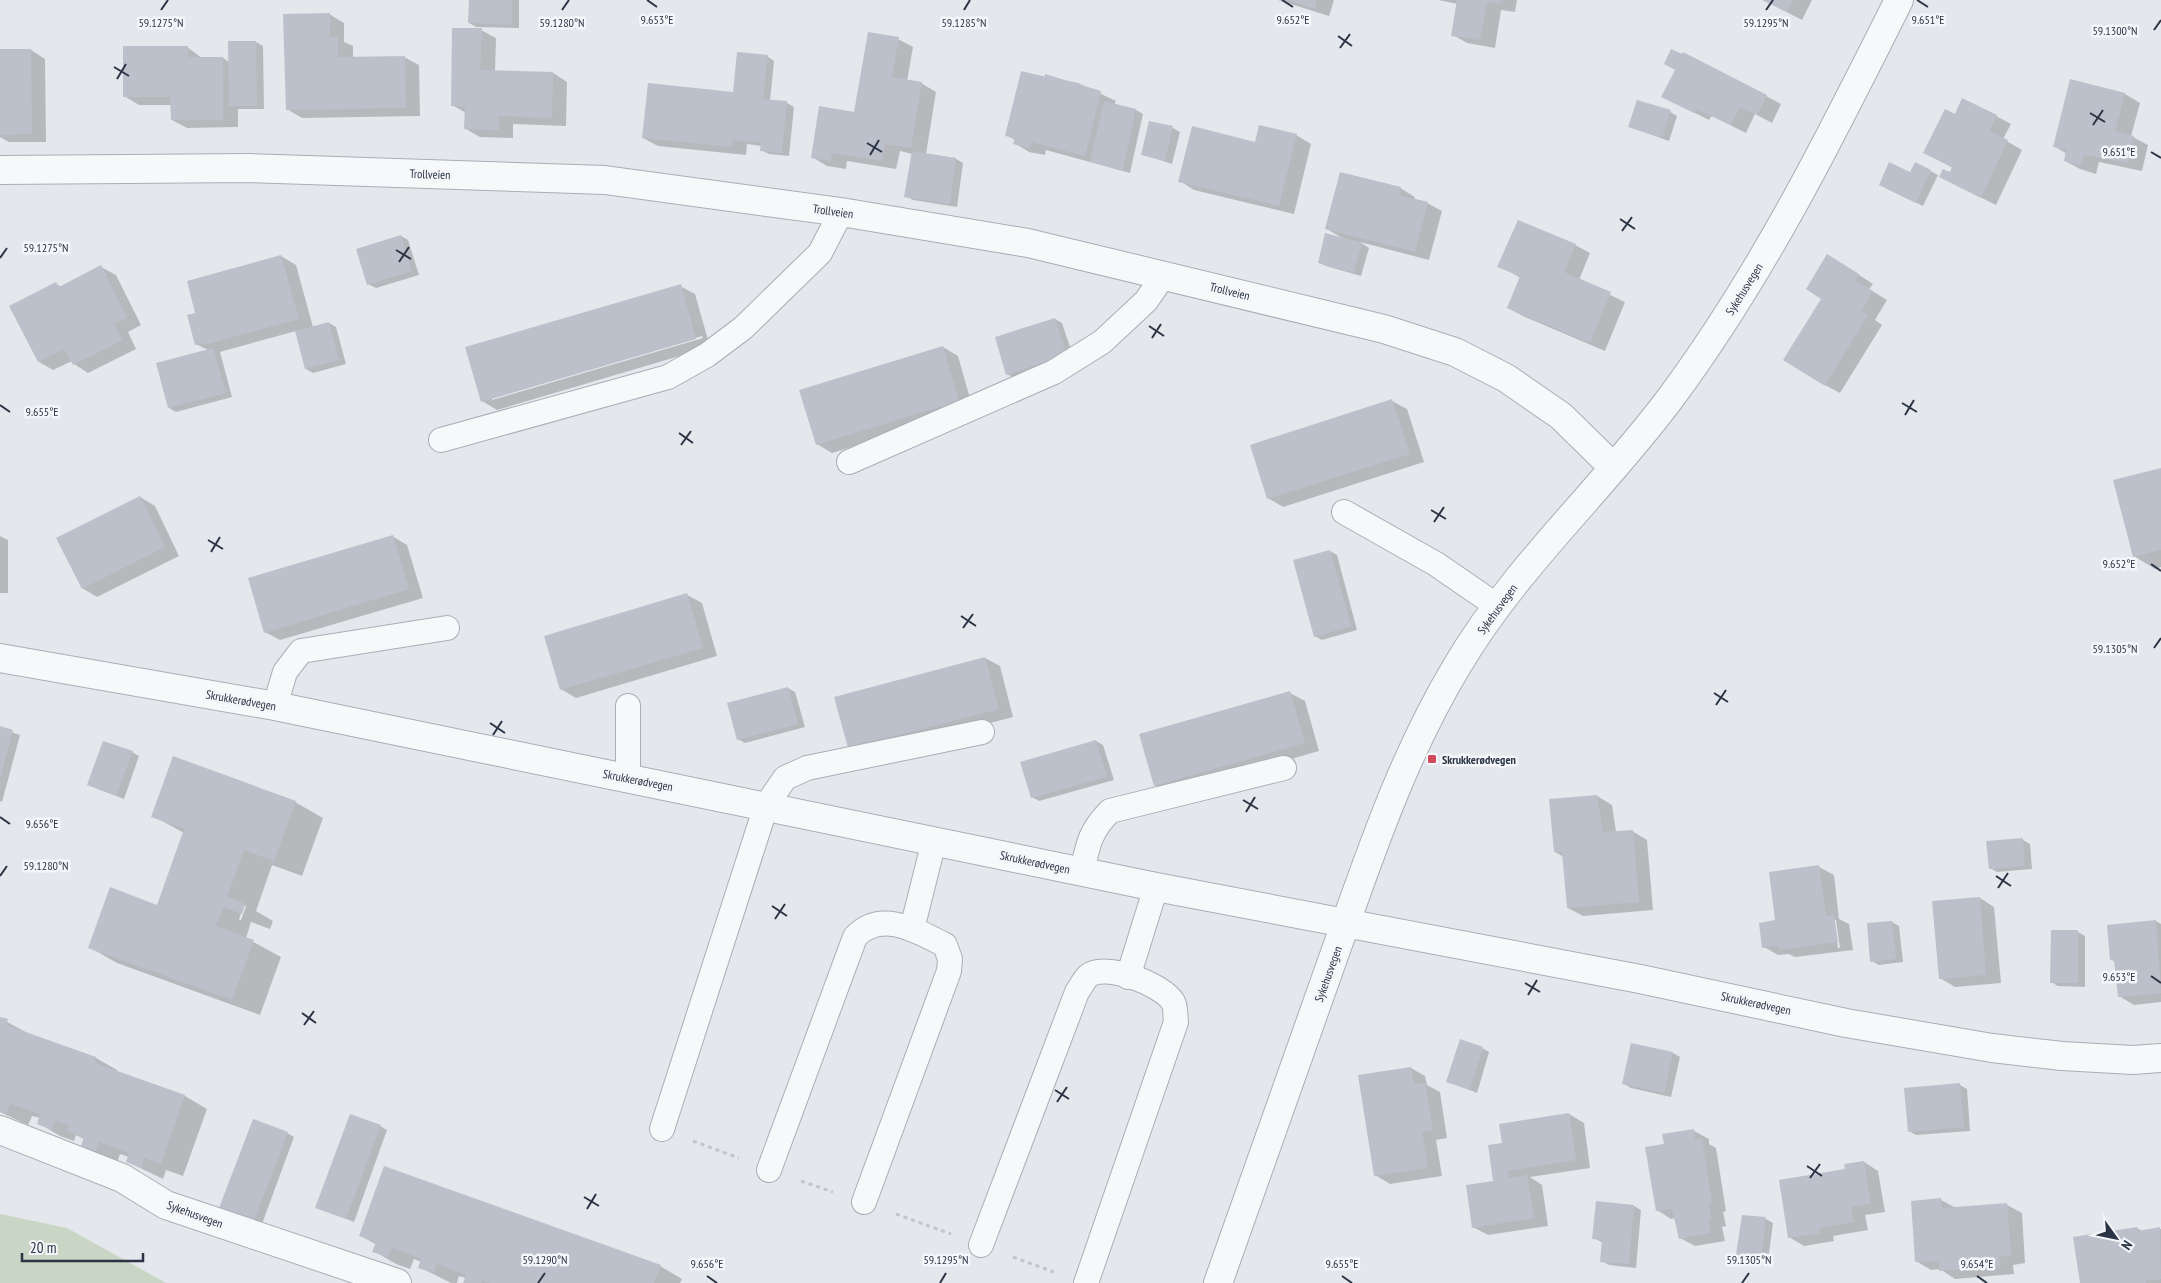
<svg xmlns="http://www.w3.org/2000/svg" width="2161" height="1283" viewBox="0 0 2161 1283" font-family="'PT Sans Narrow',sans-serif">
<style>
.green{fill:#c9d6c5}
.shadow{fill:#0003;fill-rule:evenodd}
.building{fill:#bbc0ca}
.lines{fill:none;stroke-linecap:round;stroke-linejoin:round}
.lane-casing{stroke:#a9aeb7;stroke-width:26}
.street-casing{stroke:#a9aeb7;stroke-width:30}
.path{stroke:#c2c5cb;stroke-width:3;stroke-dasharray:4 4;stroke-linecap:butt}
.lane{stroke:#f7f8fa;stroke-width:24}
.street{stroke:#f7f8fa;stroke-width:28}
.ticks{fill:none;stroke:#2b3445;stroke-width:2}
.poi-dot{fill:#d1495b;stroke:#f4f6f9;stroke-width:2}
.labels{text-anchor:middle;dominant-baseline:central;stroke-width:5;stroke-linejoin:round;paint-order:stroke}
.street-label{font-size:12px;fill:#2b3445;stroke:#f4f6f9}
.poi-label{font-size:12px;font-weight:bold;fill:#2b3445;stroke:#f4f6f9;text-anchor:start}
.ticks-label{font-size:12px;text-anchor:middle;fill:#2b3445;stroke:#f4f6f9;stroke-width:5;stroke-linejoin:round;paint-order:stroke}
</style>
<rect width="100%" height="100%" fill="#e4e7ec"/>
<polygon class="green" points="0,1214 67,1228 166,1283 0,1283"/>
<g class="shadow">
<polygon points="470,0 519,0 519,28 476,27 469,23"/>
<polygon points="1278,0 1334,0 1329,16"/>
<polygon points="1438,0 1517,0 1515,12 1501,10 1495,48 1467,43 1453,35 1458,4"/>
<polygon points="1763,0 1812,0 1802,20"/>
<polygon points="329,14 344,23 344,42 353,46 353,58 404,57 419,65 420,116 302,118 287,109"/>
<polygon points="481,30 496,38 495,71 553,73 567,82 566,126 513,124 513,138 480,137 466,129 466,113 452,105"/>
<polygon points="898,39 913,47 907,81 921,83 936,92 926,154 956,159 963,163 957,207 913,200 906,196 912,154 900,151 896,169 847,161 846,169 827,166 812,157 855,113"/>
<polygon points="256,42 263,46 264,109 238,109 238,127 187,128 172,120 172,105 139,105 124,96 187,47 202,58 223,58 229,62"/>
<polygon points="0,50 31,50 45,59 46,142 9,142 0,137"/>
<polygon points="767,56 774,61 770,101 787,103 794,107 789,156 769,154 761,150 762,146 747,144 746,155 658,146 643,138 734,93"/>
<polygon points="1022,72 1078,83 1116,101 1114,105 1136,110 1143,114 1130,173 1046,150 1045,155 1029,152 1015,143 1015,140 1006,135"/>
<polygon points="2071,80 2125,94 2140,103 2131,136 2148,145 2142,171 2099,162 2096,174 2080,169 2065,161 2067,154 2054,146"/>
<polygon points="1766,96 1781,104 1772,123 1755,114 1746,133 1712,116 1709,120 1663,97"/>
<polygon points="1670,112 1677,116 1669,141 1630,127"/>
<polygon points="1955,116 1996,116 2011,124 2003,139 2022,150 1996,205 1956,185 1950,174 1953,168 1925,153"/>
<polygon points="1173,128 1180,132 1172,164 1142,154"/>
<polygon points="1296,135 1311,144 1294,214 1194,190 1180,181 1256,143"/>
<polygon points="1915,163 1938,175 1923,206 1887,189 1911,173"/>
<polygon points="1400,188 1415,197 1414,200 1427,203 1442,211 1429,260 1360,242 1369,248 1361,276 1326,266 1319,262 1342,238 1327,229"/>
<polygon points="401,236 408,240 419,275 376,288 368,284"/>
<polygon points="1575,245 1590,253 1579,280 1625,302 1605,351 1523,316 1508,308 1521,278 1499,266"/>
<polygon points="281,256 296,265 313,327 329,323 336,327 346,364 313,373 306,369 296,331 220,352 232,397 176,412 169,408 208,350 196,344"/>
<polygon points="1842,264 1873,284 1869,289 1887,300 1875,320 1882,325 1840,393 1825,385"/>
<polygon points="101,267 116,275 141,325 128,332 136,349 88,373 74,364 72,361 53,370 39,362 56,284 62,287"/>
<path d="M680,286L695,294L710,347L497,410L482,401ZM702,336L703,338L492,400V398Z"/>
<polygon points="1055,319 1062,323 1074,359 1014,378 1007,374"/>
<polygon points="943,347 958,356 973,409 832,453 817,444"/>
<polygon points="1392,401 1407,409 1424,462 1283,507 1268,498"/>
<polygon points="2161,469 2161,567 2155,569 2134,556"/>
<polygon points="140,497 155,506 179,556 97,597 82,588"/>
<polygon points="0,536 8,540 8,593 0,593"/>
<polygon points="392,536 407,545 423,598 280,640 265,632"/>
<polygon points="1330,551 1337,555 1357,630 1322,640 1315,636"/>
<polygon points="687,595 702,603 717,656 576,698 561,689"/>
<polygon points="985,658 1000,666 1013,717 864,756 849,748"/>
<polygon points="788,688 795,692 805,727 745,743 738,739"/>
<polygon points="1290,693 1305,701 1319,751 1170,794 1155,785"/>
<polygon points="0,728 20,735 2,802 0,801"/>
<polygon points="1096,741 1103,745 1114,780 1039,801 1032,797"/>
<polygon points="132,752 139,756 124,799 89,785"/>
<polygon points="1597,796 1612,805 1616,832 1632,831 1647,840 1653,910 1583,916 1568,908 1564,857 1555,852"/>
<path d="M295,802L323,818L302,876L272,865L256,911L273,921L270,929L251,922L246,938L281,957L260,1015L117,963L89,947L157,906L184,833L153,816ZM243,906H246L241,920H239Z"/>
<polygon points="2023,840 2030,844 2032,869 1997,872 1990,868"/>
<path d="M1819,867L1834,875L1839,919L1849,924L1853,950L1795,957L1789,954L1778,955L1764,947L1777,922ZM1834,920H1836L1840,948H1838Z"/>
<polygon points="1980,898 1994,907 2001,983 1955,987 1940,978"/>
<polygon points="2156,921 2161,924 2161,1002 2134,1005 2119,996 2115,962 2112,960"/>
<polygon points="1892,922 1899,926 1903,962 1879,965 1872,961"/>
<polygon points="2052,931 2078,932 2085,936 2085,987 2058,986 2051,982"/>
<polygon points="0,1018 29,1034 96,1058 117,1070 117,1072 185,1096 207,1109 183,1176 166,1170 163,1179 128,1162 129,1157 120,1154 117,1163 104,1158 82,1146 84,1139 76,1135 74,1141 60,1136 38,1123 40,1118 32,1116 28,1125 0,1112"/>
<polygon points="1482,1048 1489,1052 1477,1093 1447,1081"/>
<polygon points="1673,1053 1680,1057 1671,1097 1631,1088 1624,1084"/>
<polygon points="1411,1068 1425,1076 1427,1085 1440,1092 1447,1138 1436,1140 1442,1176 1390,1184 1375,1175"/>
<polygon points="1960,1085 1967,1089 1970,1131 1916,1135 1909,1131"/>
<polygon points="1569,1114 1584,1123 1590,1168 1530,1177 1542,1185 1548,1226 1488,1235 1473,1227 1495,1182 1503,1144"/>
<polygon points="380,1126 387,1130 354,1222 317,1207"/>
<polygon points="1694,1131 1709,1139 1709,1144 1716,1148 1726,1211 1723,1212 1726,1226 1722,1227 1725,1241 1695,1246 1680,1238 1675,1218 1671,1219 1657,1210 1665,1145"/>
<polygon points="287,1133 294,1137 262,1224 221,1208"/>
<polygon points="1864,1162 1878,1171 1885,1212 1865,1215 1868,1230 1833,1236 1834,1241 1804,1246 1789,1237 1846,1170"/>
<polygon points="1941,1200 1956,1208 2007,1205 2022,1213 2025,1263 2013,1265 2014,1274 1955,1279 1940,1269 1931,1270 1916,1261 1912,1202"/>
<polygon points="1634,1206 1641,1210 1636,1268 1609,1265 1602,1261 1603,1243 1594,1238"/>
<polygon points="1766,1219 1773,1223 1768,1261 1744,1258 1737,1254"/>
<polygon points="2137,1228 2142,1231 2161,1229 2161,1283 2081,1283"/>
<polygon points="361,1236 660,1266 682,1279 680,1283 464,1283 466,1278 459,1276 457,1283 451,1283 419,1267 421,1262 414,1259 410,1269 396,1264 374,1251 377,1245"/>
</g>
<g class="building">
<polygon points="469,0 512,0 512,25 468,23"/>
<polygon points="1288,0 1317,0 1315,9"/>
<polygon points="1457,0 1501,0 1500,4 1487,2 1480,40 1451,36"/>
<polygon points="1762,0 1793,0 1787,12"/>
<polygon points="330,13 330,37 338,37 338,57 405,56 406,108 286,110 283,14"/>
<polygon points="452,28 482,28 480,70 553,72 552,118 499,116 499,130 464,129 465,106 451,106"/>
<polygon points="868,32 899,37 892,77 922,82 911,148 885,144 882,161 832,153 831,161 811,158 819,106 854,112"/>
<polygon points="228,41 256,41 257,106 229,106"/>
<polygon points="123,46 188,46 188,57 223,57 223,120 171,120 170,97 123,97"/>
<polygon points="0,49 31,49 32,134 0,135"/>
<polygon points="1671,49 1682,54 1683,52 1767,95 1757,115 1740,107 1731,125 1696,109 1694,113 1661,97 1675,70 1664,64"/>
<polygon points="737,52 768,55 763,99 787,101 782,153 760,151 761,143 732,140 732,147 642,138 648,83 733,92"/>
<polygon points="1021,71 1045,77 1045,74 1101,91 1085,156 1031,142 1030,148 1013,144 1015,138 1005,136"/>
<polygon points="2070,79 2125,93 2115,131 2134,136 2128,163 2084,155 2081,166 2064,161 2066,150 2053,147"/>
<polygon points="1962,98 1997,115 1989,131 2008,140 1981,198 1939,177 1943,169 1950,172 1952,167 1923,153 1945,109 1955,114"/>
<polygon points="1637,100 1671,110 1662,138 1628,127"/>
<polygon points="1104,101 1136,109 1123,170 1090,162"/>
<polygon points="1149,121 1173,126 1165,161 1141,155"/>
<polygon points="1259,125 1297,134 1279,206 1178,182 1192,126 1255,142"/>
<polygon points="912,151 956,158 950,204 904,197"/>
<polygon points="1889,162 1910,172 1915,162 1931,170 1916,203 1879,185"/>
<polygon points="1340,172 1401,187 1399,195 1428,202 1415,252 1325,229"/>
<polygon points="1518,220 1576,244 1564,272 1611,292 1590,343 1507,308 1520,276 1497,267"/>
<polygon points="1325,233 1362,243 1354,273 1318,263"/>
<polygon points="401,235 412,271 367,285 356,249"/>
<polygon points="1827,254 1859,274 1855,280 1873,291 1861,311 1868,315 1825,386 1783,360 1821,299 1806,289"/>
<polygon points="281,255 299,319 204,345 204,343 195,345 187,315 195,313 187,281"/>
<polygon points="101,265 127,317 114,324 123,340 73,365 64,349 38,362 9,306 56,282 59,287"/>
<polygon points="681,284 696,339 481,402 465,347"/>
<polygon points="1055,318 1067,355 1006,375 995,337"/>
<polygon points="329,322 339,360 305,369 295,331"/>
<polygon points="943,346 959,401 816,445 799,390"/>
<polygon points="213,348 226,393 168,408 156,363"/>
<polygon points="1392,399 1410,454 1267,499 1250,445"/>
<polygon points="2161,468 2161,550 2133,557 2113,480"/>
<polygon points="140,496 165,547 82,589 56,538"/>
<polygon points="393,535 409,589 264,633 248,578"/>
<polygon points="1330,550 1351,626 1314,637 1293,560"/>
<polygon points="687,593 703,648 560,690 544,636"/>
<polygon points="985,657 999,709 848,748 834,697"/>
<polygon points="788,687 798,724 737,740 727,703"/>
<polygon points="1290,691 1305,743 1154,786 1139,734"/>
<polygon points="0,726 13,730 1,776 0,776"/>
<polygon points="1096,740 1107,777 1031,798 1020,762"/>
<polygon points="103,741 133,751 116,796 87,785"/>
<polygon points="173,756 296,801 274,861 244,850 227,897 245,904 242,914 223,907 216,926 254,940 232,1000 88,948 110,887 157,905 184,829 151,817"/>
<polygon points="1597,795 1603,832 1633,830 1639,902 1567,908 1562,852 1554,852 1549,799"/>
<polygon points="2023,838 2025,866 1989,869 1986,841"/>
<polygon points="1819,865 1826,916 1834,915 1838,942 1779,950 1778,945 1762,948 1759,923 1775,920 1769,872"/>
<polygon points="1980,897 1986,975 1939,979 1932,901"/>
<polygon points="2156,920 2161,993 2118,997 2114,960 2110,960 2107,925"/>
<polygon points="1892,921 1896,959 1870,962 1867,923"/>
<polygon points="2051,930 2078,930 2078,983 2050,983"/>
<polygon points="0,1017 8,1019 6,1025 96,1057 95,1063 185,1095 161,1164 144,1158 141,1168 126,1162 129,1153 99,1142 96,1152 81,1146 84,1137 67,1131 69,1125 55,1120 52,1130 37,1124 40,1114 10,1104 6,1114 0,1111"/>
<polygon points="1460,1039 1483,1047 1470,1090 1446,1082"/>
<polygon points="1631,1043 1673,1052 1664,1093 1622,1084"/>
<polygon points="1411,1067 1414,1084 1425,1083 1433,1130 1422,1132 1428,1168 1374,1176 1358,1075"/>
<polygon points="1960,1083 1964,1127 1908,1132 1904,1088"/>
<polygon points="1569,1113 1576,1160 1508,1171 1509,1178 1527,1175 1534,1218 1472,1228 1466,1185 1493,1181 1488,1145 1502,1143 1499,1124"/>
<polygon points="350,1114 381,1125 346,1219 315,1208"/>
<polygon points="253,1119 288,1132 254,1221 219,1208"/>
<polygon points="1694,1129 1695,1139 1702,1138 1712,1203 1709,1204 1712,1219 1708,1219 1711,1233 1679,1239 1672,1209 1656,1211 1645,1147 1664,1144 1662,1134"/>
<polygon points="1864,1161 1871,1204 1851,1207 1854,1222 1819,1228 1820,1233 1788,1238 1779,1180 1845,1169 1844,1164"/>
<polygon points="384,1166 661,1265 654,1283 490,1283 482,1280 481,1283 463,1283 466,1275 437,1264 434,1273 418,1268 421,1259 392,1248 388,1257 372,1252 376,1242 359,1236"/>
<polygon points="1941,1198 1942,1208 2007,1203 2011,1255 1999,1257 2000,1266 1939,1271 1939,1261 1915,1262 1911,1201"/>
<polygon points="1596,1201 1634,1205 1629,1264 1600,1262 1602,1240 1592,1239"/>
<polygon points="1742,1215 1766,1217 1761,1258 1736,1255"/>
<polygon points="2137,1227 2138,1231 2160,1227 2161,1279 2145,1281 2146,1283 2080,1283 2073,1237"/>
</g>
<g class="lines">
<g class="lane-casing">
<g id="lane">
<polyline points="441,440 668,377 707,355 743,328 820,253 841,212"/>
<polyline points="849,462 1054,372 1102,342 1146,301 1164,275"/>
<polyline points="1344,512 1436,564 1497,606"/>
<polyline points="275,706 285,672 301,651 447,628"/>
<polyline points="628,778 628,706"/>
<path d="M1082,872C1088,844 1090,831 1110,811L1284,768"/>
<polyline points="912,929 934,841"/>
<polyline points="1128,977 1156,887"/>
<polyline points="662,1129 766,806 785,778 807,768 982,732"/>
<path d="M769,1170L855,937C881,909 917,931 945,945L950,959L949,971L864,1202"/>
<path d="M981,1245L1077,992C1080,988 1084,980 1088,976C1105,962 1162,984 1173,1002C1176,1007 1175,1016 1176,1022L1086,1283"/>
</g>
</g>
<g class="street-casing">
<g id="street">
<polyline points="0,170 250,168 605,180 841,212 1028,243 1384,329 1455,352 1506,378 1561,416 1613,467"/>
<polyline points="0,658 275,706 1156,887 1640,979 1846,1023 1992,1048 2062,1056 2133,1060 2161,1058"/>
<polyline points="0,1130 122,1178 166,1205 397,1283"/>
<path d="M1218,1283C1255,1176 1294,1070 1331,964C1368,861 1400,761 1457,666C1516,566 1604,488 1672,396C1763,273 1831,136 1899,0"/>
</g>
</g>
<g class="path">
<polyline points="693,1141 739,1158"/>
<polyline points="801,1181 833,1192"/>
<polyline points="896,1214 951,1234"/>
<polyline points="1013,1257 1054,1272"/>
</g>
<use href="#lane" class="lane"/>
<use href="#street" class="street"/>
</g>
<path class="ticks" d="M647,0L657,7M1282,0L1293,7M1917,0L1928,7M161,10L168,0M562,10L569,0M964,10L970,0M1766,10L1773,0M2154,30L2161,20M1338,36L1352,46M1340,48L1350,34M114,67L129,76M117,79L126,64M2090,113L2105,122M2093,125L2103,110M867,143L882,152M2151,152L2161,158M870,155L879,140M1620,219L1635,229M1622,231L1632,217M396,250L411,259M0,258L7,248M399,262L409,247M1149,326L1164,336M1152,338L1161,324M1902,403L1917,412M0,405L10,412M1905,415L1914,400M679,433L693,443M681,445L691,431M1431,510L1446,519M1434,522L1444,507M208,540L223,549M211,552L220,537M2151,564L2161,571M961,616L976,626M963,628L973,614M2154,648L2161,638M1714,693L1728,702M1716,705L1726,690M490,723L505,733M493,735L502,721M1243,800L1258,809M1246,812L1255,797M0,817L10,824M0,876L7,866M1996,876L2011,886M1998,888L2008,873M772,906L787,916M775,919L785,904M2151,976L2161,983M1525,983L1540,992M1528,995L1537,980M302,1013L316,1023M304,1025L314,1011M1055,1090L1069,1099M1057,1102L1067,1087M1807,1166L1822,1176M1810,1178L1820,1164M584,1197L599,1206M587,1209L596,1194M707,1276L717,1283M1342,1276L1352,1283M1977,1276L1987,1283M538,1283L545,1273M940,1283L946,1273M1742,1283L1749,1273"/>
<rect class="poi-dot" x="1427" y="754" width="10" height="10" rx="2.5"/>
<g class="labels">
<g class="street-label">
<text transform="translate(430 174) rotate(2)">Trollveien</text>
<text transform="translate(833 211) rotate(8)">Trollveien</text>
<text transform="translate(1744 289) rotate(-58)">Sykehusvegen</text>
<text transform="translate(1230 291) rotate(14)">Trollveien</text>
<text transform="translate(1497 609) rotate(-54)">Sykehusvegen</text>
<text transform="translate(241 700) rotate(10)">Skrukkerødvegen</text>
<text transform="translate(638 780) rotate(11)">Skrukkerødvegen</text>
<text transform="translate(1035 862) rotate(12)">Skrukkerødvegen</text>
<text transform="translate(1328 974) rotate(-70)">Sykehusvegen</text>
<text transform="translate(1756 1003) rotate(12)">Skrukkerødvegen</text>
<text transform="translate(195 1214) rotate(20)">Sykehusvegen</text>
</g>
<g class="poi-label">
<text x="1442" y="759">Skrukkerødvegen</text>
</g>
</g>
<g class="ticks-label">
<text x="657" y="24">9.653°E</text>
<text x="1928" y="24">9.651°E</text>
<text x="1293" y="24">9.652°E</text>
<text x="1766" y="27">59.1295°N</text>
<text x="161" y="27">59.1275°N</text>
<text x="562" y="27">59.1280°N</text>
<text x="964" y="27">59.1285°N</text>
<text x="2115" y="35">59.1300°N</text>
<text x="2119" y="156">9.651°E</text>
<text x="46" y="252">59.1275°N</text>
<text x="42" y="416">9.655°E</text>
<text x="2119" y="568">9.652°E</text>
<text x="2115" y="653">59.1305°N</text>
<text x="42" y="828">9.656°E</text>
<text x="46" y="870">59.1280°N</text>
<text x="2119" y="981">9.653°E</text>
<text x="545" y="1264">59.1290°N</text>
<text x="946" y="1264">59.1295°N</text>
<text x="1749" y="1264">59.1305°N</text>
<text x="707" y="1268">9.656°E</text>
<text x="1342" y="1268">9.655°E</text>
<text x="1977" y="1268">9.654°E</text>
</g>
<g transform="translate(2116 1238) rotate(123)" stroke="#f4f6f9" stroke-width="4" paint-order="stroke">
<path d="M0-4L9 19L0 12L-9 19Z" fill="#2b3445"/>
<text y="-8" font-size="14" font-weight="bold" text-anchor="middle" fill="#2b3445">N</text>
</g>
<path d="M22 1253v8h121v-8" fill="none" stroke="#2b3445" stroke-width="2.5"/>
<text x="30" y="1253" font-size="15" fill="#2b3445" stroke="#f4f6f9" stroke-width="4" paint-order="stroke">20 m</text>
</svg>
